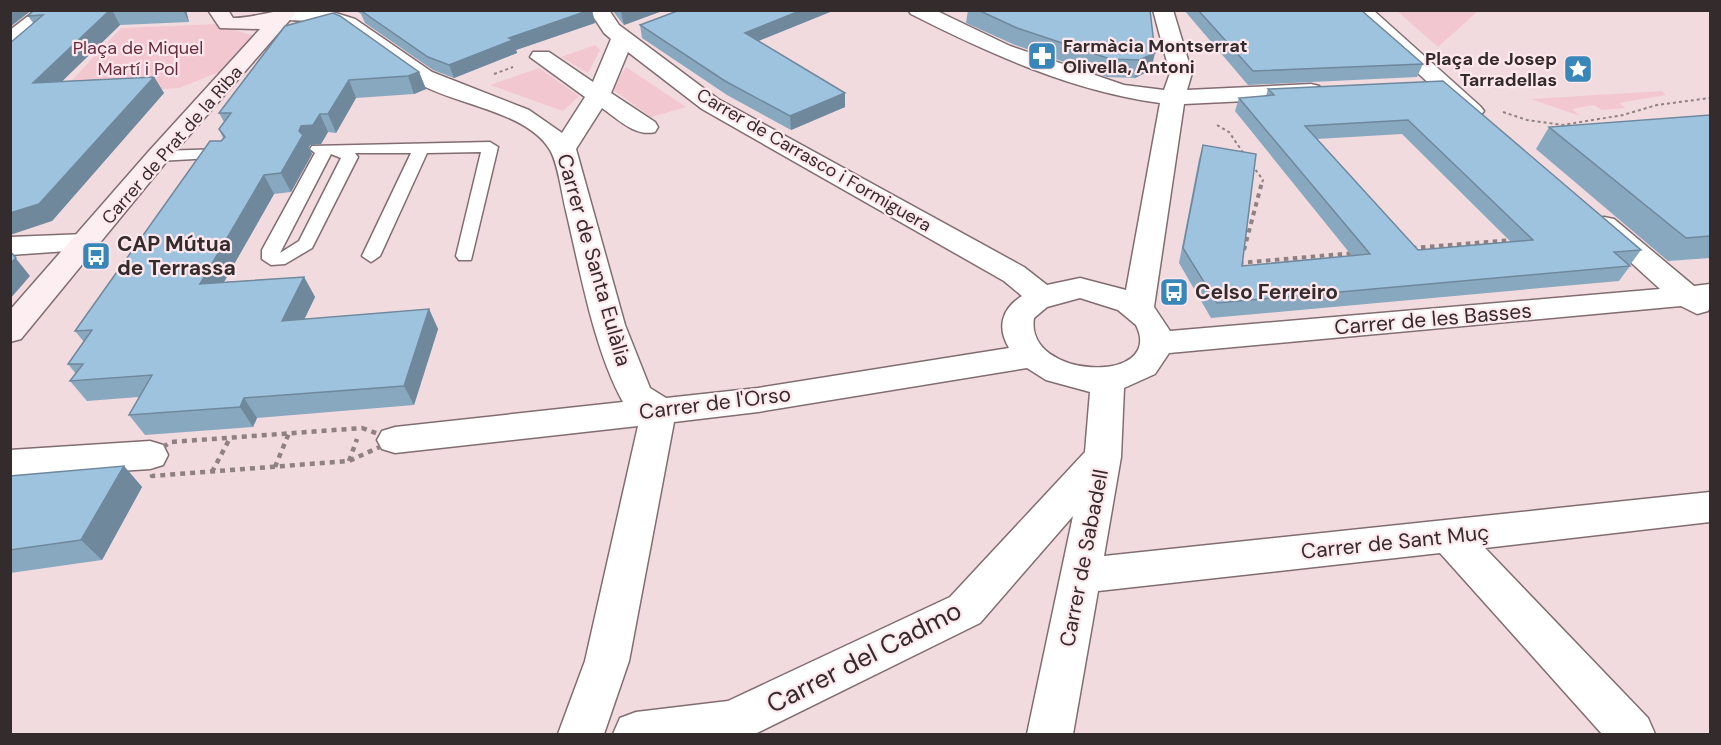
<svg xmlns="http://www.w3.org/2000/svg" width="1721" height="745" viewBox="0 0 1721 745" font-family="'DM Sans',sans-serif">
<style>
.green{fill:#f3c7d0}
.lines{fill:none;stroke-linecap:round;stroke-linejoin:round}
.lane-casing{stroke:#816d71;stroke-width:3}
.street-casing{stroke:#816d71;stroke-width:3}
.secondary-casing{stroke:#816d71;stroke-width:3}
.path-far2{stroke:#8f8082;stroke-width:2;stroke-dasharray:3 3;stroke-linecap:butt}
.path-far1{stroke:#8f8082;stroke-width:4;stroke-dasharray:4.5 4.5;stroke-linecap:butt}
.path{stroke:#8f8082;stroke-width:4.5;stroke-dasharray:5 5;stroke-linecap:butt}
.lane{fill:#fff;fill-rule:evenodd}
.street{fill:#fff;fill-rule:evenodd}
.secondary{fill:#fceef1;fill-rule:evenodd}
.wall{fill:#88a8c0;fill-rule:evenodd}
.shaded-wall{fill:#6f889c}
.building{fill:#9ec3df;stroke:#6f889c;stroke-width:1.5;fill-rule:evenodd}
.labels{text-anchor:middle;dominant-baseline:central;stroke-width:4.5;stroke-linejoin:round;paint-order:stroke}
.far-poi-label{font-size:18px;font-weight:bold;fill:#342b2d;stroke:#ffe8ed;text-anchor:start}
.far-park-label{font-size:18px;fill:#662c3d;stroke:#ffe8ed}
.far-street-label{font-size:18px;fill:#342b2d;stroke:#ffe8ed}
.poi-label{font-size:21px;font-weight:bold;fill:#342b2d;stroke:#ffe8ed;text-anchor:start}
.street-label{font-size:21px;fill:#342b2d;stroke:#ffe8ed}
.near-street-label{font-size:26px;fill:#342b2d;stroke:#ffe8ed}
</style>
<rect width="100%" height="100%" fill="#f1dbdf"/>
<g class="green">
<polygon points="1397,11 1397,10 1478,11 1438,47"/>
<polygon points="216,24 254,36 227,69 179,88 58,95 121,28"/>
<polygon points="595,45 600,50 588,73 561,57"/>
<polygon points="626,67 686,107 651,117 612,89"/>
<polygon points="539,68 579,96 563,111 490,85"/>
<polygon points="1662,91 1666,95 1619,103 1625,108 1602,110 1594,105 1572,109 1580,116 1531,99"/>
</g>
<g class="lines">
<g class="lane-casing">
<g id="lane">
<path d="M490,142L498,147L471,260H459L456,256L481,152L427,153L380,256L371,262L362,256L411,153H355L358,157L312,248L285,264L271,265L262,259V250L315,153L310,149L312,146ZM331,154L341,158L299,241L280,253Z"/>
<polygon points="225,149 231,151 233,154 231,157 158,161 150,156 158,151"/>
</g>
</g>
<g class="street-casing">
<g id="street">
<polygon points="36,10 59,10 18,46 10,47 10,30"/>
<path d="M277,10H326L355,19L432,72L529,110L562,133L585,97L530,57L533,52H549L593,82L611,39L604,33L589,10H609L619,25L718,99L1024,267L1047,285L1080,278L1126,290L1160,103C1072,91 990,54 911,14L908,10H935L1010,46L1124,85L1164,90L1170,73L1153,10H1173L1192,73L1187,90L1311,84L1319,86L1323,91L1319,96L1311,98L1184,104L1154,307L1170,331L1660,289L1590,225L1594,219L1604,217L1614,219L1694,286L1710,284V307L1708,311L1697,314L1681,306L1169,353L1155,374L1124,388L1121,457L1104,556L1710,492V522L1485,548L1648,718L1655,734H1602L1440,553L1098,591L1073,734H1027L1073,516L980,623L755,734H613L620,718L636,712L728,701L950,597L1085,452L1090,392L1046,380L1027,368L758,412L674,422L629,661L604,734H558L585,661L638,426L395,453L382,449L377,440L382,431L395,427L623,402C594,350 580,270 566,211C562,195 558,163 550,150C527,111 455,105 418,83C389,66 368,38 336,26C318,18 297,23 278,18L275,14ZM628,52L702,109L1004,281L1022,296C1001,309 997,328 1009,348L758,388L666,398L650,388L625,325L576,149L602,108C618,119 635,137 655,132L658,127L655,122L611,93ZM1080,298L1118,310L1136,325C1166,385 1024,380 1034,318L1047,307Z"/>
<polygon points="1350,10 1373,10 1480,106 1484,111 1480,116 1464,116"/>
<polygon points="86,234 96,237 100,243 96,249 10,255 10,237"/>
<polygon points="150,441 163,445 168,455 163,465 150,469 10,478 10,450"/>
</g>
</g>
<g class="secondary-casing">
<path id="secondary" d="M208,10H228L233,18C254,18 272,10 293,10L295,14L167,161L21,339L10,342V310L149,151L260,29L220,28Z"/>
</g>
<g class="path-far2">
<polyline points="494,74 513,67"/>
<polyline points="1503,112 1527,120 1563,125 1623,115 1657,105 1710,98"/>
<polyline points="1217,125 1229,132 1244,154"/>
<polyline points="1252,165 1263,180 1262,183"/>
</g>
<g class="path-far1">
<polyline points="1412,248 1512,240"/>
<polyline points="1244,250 1262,182"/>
<polyline points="1239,263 1354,253"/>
</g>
<g class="path">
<polygon points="362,428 395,440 349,461 152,476 150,455 171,442"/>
<polyline points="349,461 357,439"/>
<polyline points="275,467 289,433"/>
<polyline points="212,472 230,438"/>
</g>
<use href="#lane" class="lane"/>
<use href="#street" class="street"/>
<use href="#secondary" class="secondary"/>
</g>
<g class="wall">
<polygon points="34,10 186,10 189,22 120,25 62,81 154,77 164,93 52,221 33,23 28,16"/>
<polygon points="355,10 592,10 595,23 516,50 517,53 454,78 433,70 365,23 361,14"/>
<polygon points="612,10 665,10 624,25"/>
<polygon points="680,10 835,10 758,41 845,93 845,107 791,130 727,95 642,38 640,25"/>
<polygon points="968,10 1150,10 1151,70 1135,78 1107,77 1015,45 966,23"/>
<polygon points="1184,10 1361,10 1423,64 1417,77 1248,85"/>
<polygon points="285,26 419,72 426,89 414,94 356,98 336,133 328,132 321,144 310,145 309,147 312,154 291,192 274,194 224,282 304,277 315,297 304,319 429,309 438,329 414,405 257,418 253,427 145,435 129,415 139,397 87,401 70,381 76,374 68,364 84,342 75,331 223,138 219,129 224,122 219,113"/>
<path d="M1443,81L1641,250L1630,265H1628L1630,266L1619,281L1211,318L1179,263L1199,159L1203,145L1242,266L1352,256L1235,111L1239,98L1266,96L1268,89ZM1402,134L1511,242L1418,250L1317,139Z"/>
<polygon points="1710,115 1710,258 1668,261 1536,149 1549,127"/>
<polygon points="124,466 142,487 102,560 10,573 10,476"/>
</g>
<g class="shaded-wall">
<polygon points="10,10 32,10 10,27"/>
<polygon points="110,10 112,10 120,25 44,99 33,83"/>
<polygon points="183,10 186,10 189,22"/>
<polygon points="590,10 592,10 595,23 516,50 517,53 454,78 449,65 509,38"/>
<polygon points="627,10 665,10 624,25 621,12"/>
<polygon points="802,10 835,10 746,46 745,33"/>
<polygon points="1155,53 1151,70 1135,78 1139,60"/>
<polygon points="419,72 426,89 414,94 408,76"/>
<polygon points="154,77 164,93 52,221 10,235 10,213"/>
<polygon points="349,80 356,98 336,133 328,114"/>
<polygon points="845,93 845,107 791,130 790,116"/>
<polygon points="320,114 328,132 321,144 310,145 309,147 312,154 291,192 281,173 301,126"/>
<polygon points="264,175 274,194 212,303 200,284"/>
<polygon points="10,251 30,276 10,299"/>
<polygon points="304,277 315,297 294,341 282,321"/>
<polygon points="429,309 438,329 414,405 404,386"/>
<polygon points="244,398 257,418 253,427 240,407"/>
<polygon points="124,466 142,487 102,560 81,540"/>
</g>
<g class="building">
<polygon points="34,10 110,10 33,83 154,77 39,204 10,213 10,43 43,15 28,16"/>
<polygon points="360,10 590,10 509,38 513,40 449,65 428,57"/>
<polygon points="680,10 802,10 745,33 845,93 790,116 725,81 640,25"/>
<polygon points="978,10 1150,10 1155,53 1139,60 1110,59 1017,28"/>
<polygon points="1198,10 1361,10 1423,64 1253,71"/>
<polygon points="333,13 340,16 419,72 408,76 349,80 328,114 320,114 313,125 301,126 299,131 303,135 281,173 264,175 200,284 304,277 282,321 429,309 404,386 244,398 240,407 129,415 152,375 70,381 83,364 68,364 92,330 75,331 210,141 221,141 225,137 219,129 231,113 219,113 285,26"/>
<path d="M1443,81L1641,250L1614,252L1630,266L1217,303L1183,248L1203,145L1256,154L1242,266L1370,254L1239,98L1274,95L1268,89ZM1408,120L1533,240L1418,250L1305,126Z"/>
<polygon points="1710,115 1710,236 1686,238 1549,127"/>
<polygon points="10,251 16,258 10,264"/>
<polygon points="124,466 81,540 10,550 10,476"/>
</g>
<defs>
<g id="pharmacy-square" transform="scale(1.5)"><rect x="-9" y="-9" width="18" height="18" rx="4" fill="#3986b8" stroke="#ffe8ed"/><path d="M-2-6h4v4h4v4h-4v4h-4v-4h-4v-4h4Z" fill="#fff"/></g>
<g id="sight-square" transform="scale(1.5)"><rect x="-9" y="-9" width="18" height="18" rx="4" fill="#3986b8" stroke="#ffe8ed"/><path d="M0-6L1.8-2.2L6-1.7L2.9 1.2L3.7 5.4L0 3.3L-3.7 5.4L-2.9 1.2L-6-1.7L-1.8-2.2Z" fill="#fff"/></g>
<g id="bus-square" transform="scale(1.5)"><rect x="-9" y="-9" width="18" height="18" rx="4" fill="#3986b8" stroke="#ffe8ed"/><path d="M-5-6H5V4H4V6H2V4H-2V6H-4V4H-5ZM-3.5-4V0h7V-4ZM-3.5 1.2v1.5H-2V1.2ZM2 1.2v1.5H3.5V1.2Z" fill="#fff"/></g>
</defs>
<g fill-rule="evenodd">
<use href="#pharmacy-square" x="1042" y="56"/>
<use href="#sight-square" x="1578" y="69"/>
<use href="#bus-square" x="96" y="256"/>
<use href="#bus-square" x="1174" y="292"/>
</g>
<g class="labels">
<g class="far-poi-label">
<text x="1063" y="46">Farmàcia Montserrat<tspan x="1063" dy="21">Olivella, Antoni</tspan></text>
<text x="1557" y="59" text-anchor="end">Plaça de Josep<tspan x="1557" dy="21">Tarradellas</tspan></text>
</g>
<g class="far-park-label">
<text x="138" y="48">Plaça de Miquel<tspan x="138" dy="21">Martí i Pol</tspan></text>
</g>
<g class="far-street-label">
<text transform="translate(172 145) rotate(-49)">Carrer de Prat de la Riba</text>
<text transform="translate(814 160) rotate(30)">Carrer de Carrasco i Formiguera</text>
</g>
<g class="poi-label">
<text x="117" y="244">CAP Mútua<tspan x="117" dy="24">de Terrassa</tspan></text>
<text x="1195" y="292">Celso Ferreiro</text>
</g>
<g class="street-label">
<text transform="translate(594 260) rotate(74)">Carrer de Santa Eulàlia</text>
<text transform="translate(1433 319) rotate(-5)">Carrer de les Basses</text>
<text transform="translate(715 403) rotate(-7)">Carrer de l'Orso</text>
<text transform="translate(1395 542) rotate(-6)">Carrer de Sant Muç</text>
<text transform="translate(1084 558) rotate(-79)">Carrer de Sabadell</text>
</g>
<g class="near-street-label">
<text transform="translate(864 657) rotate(-27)">Carrer del Cadmo</text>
</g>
</g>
<rect width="1721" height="745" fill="none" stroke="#342b2d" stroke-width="24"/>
</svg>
